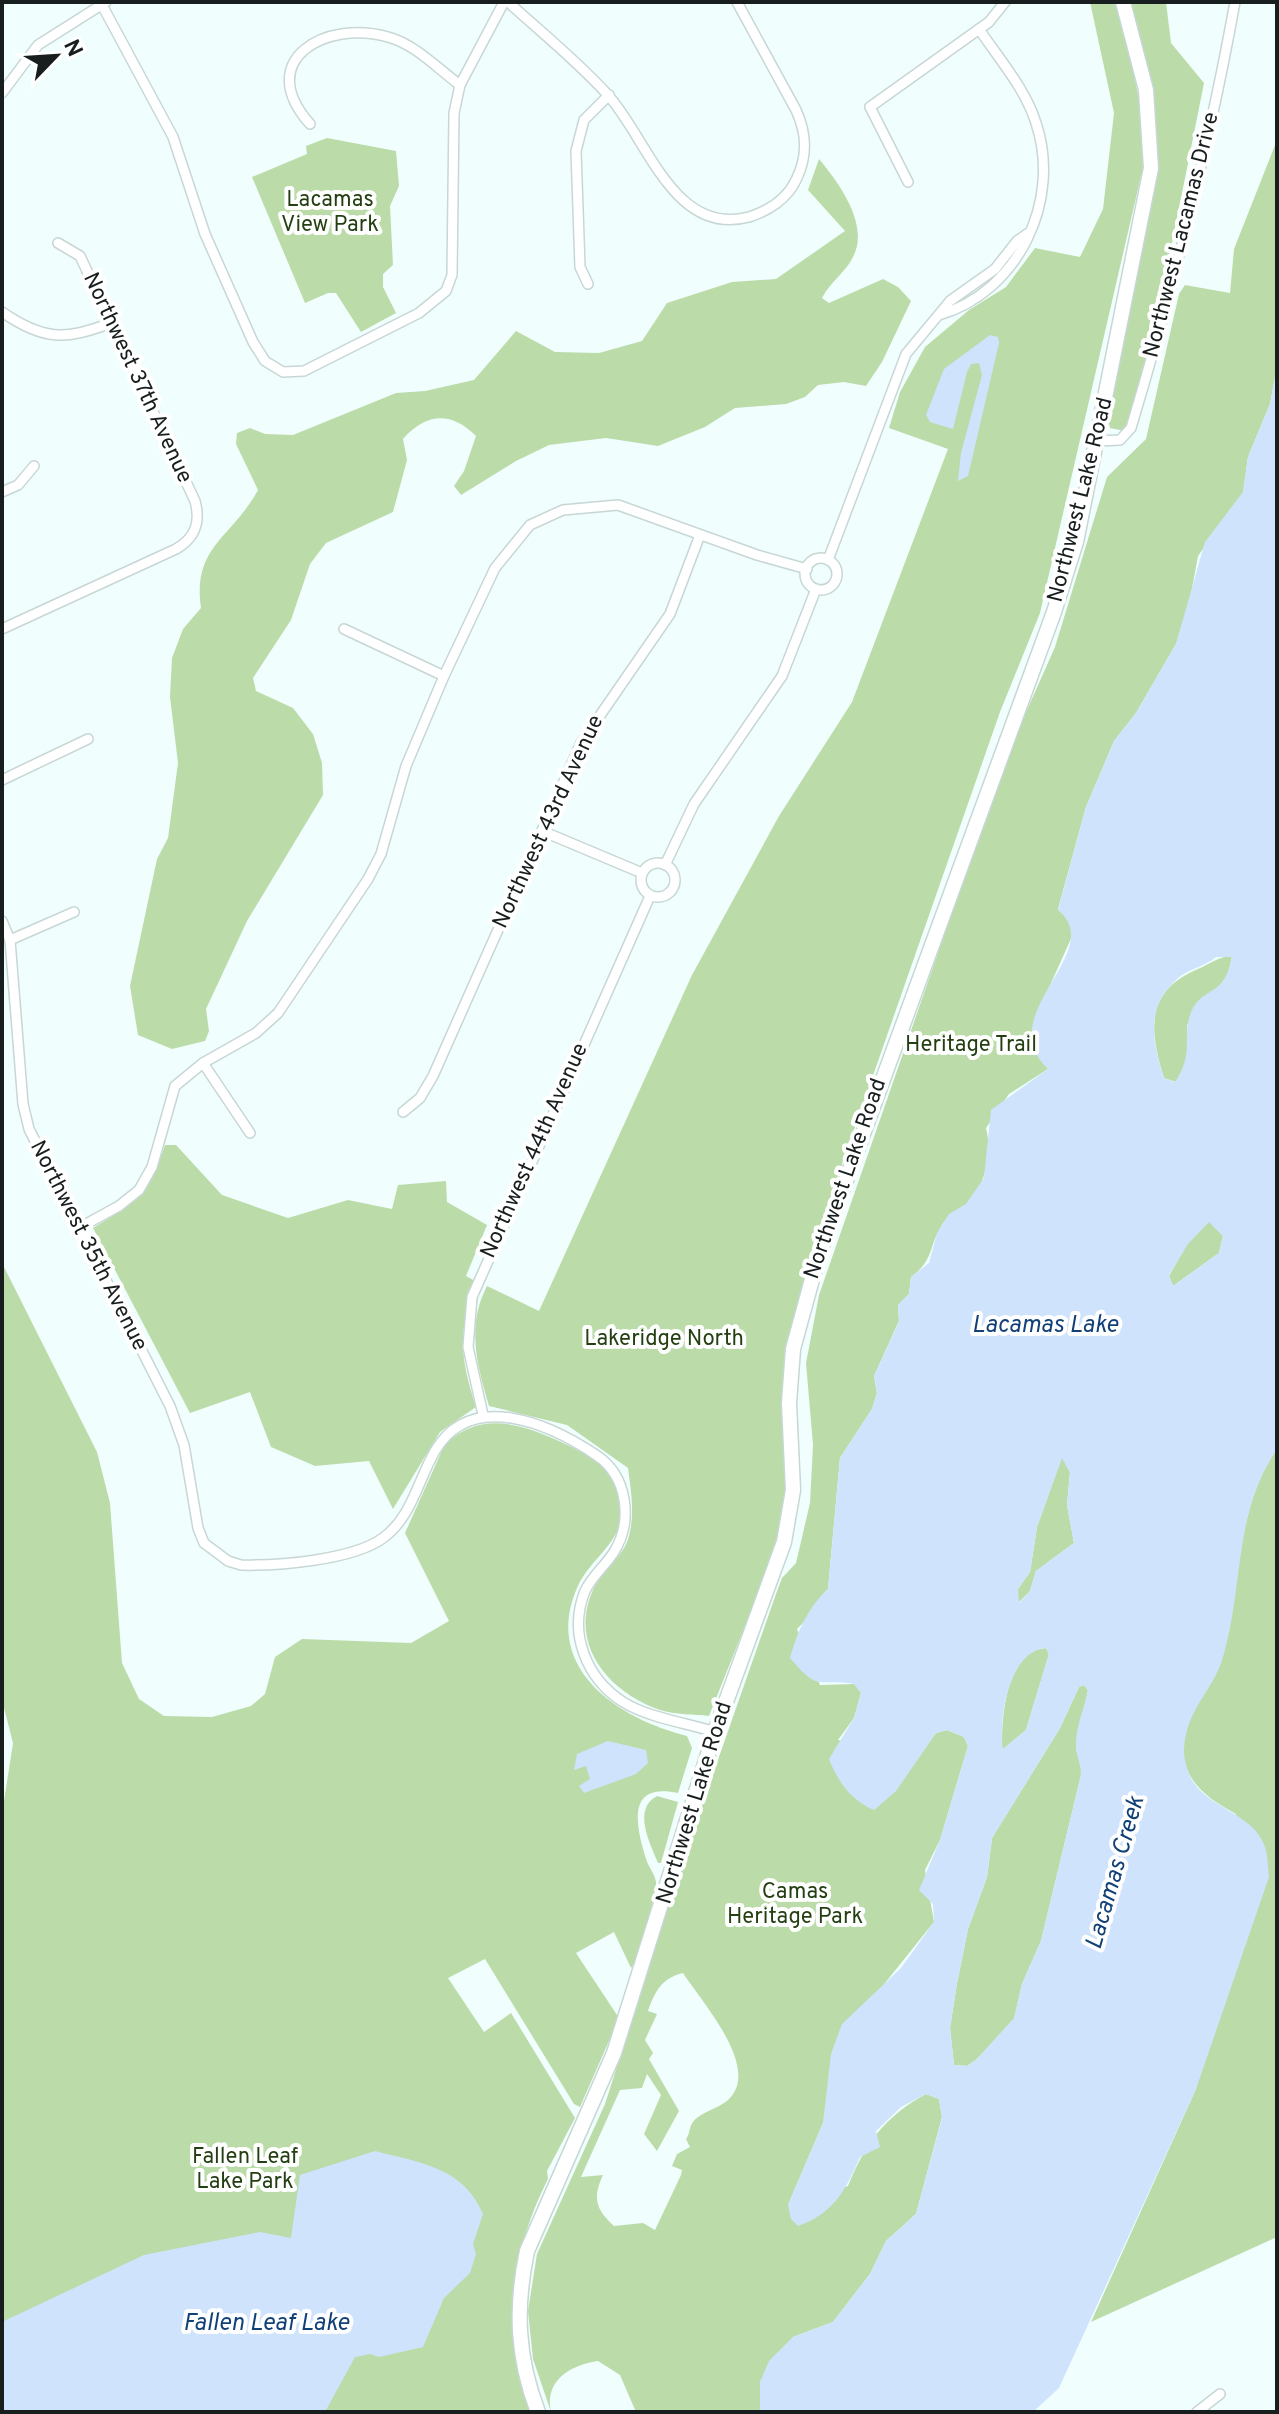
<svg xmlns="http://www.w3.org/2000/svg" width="1279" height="2414" viewBox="0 0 1279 2414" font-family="Overpass,sans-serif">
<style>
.green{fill:#bbdca9;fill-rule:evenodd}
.water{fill:#d0e3fc;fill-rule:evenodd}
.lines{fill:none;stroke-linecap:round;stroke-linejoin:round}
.street-casing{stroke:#c7d7d6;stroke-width:12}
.secondary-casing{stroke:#c7d7d6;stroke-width:17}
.street{stroke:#fff;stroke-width:9}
.secondary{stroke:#fff;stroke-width:14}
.labels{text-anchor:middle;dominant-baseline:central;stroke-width:8;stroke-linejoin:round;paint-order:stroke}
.park-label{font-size:22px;fill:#243f12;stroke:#fff}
.street-label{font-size:22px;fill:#181e1e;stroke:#fff}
.water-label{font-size:24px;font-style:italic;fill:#124177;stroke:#fff}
</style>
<rect width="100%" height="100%" fill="#f1fefe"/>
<g class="green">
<path d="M1090,2H1118L1141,108L1144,163L1040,613L1000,712L810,1256L786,1362V1510L767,1571L709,1716C694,1714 675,1715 660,1710C610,1693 569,1646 592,1592C600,1572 624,1557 629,1536C635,1513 631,1491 628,1468L567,1425L489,1406C477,1365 466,1326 487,1286L539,1311L692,975L779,816L852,702L948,449L889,428L900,392L925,347L969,310L1006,287L1035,248L1080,257L1103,209L1114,113Z"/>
<polygon points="1125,2 1166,2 1171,43 1204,83 1165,278 1173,281 1138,400 1125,431 1110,428 1108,419 1151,199 1157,135 1148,74"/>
<polygon points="327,138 396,151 399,186 390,206 393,265 383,274 383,287 396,313 361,332 336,293 328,293 305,303 252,177 307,154 306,146"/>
<path d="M1277,140V367L1270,404L1248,457L1243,493L1198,556L1189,605L1176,644L1136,713L1114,741L1086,807L1058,909L1069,919L1074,932L1047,992L1032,1043L1048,1069L1009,1094L986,1128C993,1154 985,1192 961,1209C952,1215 948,1215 942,1225C928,1247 935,1259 911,1277L909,1294L898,1305L899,1321L874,1376L877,1393L872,1409L840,1458L828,1589C815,1602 811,1617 797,1629L820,1685L855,1684L861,1693L854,1718L838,1740L921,1753L936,1733L947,1730L964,1737L968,1746L940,1840L925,1870L934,1922L877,1993L828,2098L823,2123L788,2205L848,2186C865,2144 885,2116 926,2094L939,2099L942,2117L916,2214L886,2241L870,2274L833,2322L793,2337L760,2382V2412H636L620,2375L598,2361C570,2365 544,2381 551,2412L533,2359L528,2311L537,2254L605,2104L684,1857L776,1594L782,1578L796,1563L810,1503L813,1445L806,1363L819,1295L986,815L1015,737L1055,647L1107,477L1146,439L1179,294L1185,285L1230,293L1234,249ZM683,1973C701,2001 760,2066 730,2098C720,2109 701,2111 693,2122C689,2127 690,2134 686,2139L690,2147L677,2154L672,2166L682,2170L681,2175L655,2230L643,2223L614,2226C596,2210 592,2198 603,2175L581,2177L620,2090L642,2088L647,2074L661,2095L644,2134L657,2151L679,2111L649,2059L653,2053L645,2040L657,2014L648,2011C655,1991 662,1978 683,1973Z"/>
<path d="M819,159C839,183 870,225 853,257C846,272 830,282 822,298L829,303L883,279L898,287L911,301L882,362L866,386L844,382L818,385L805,397L786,404L735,408L705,427L658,446L606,438L549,445L516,461L461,495L454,486L464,471L476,436C451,411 426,413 403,439L407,460L393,512L326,543L310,564L291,620L253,678L256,691L293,708L313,734L322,763L323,795L247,921L227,964L206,1009L209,1031L205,1041L172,1049L138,1035L130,986L157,859L168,838L178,763L170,697L172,658L183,629L201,608C192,546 233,537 258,490L236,444L237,433L250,428L265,434L293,435L396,393L425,391L474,380L516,331L555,352L599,353L642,341L667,303L732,282L776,279L845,231L808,190Z"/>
<path d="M1232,956L1227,980L1194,1007L1187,1026L1189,1058L1176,1082L1164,1078C1149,1030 1145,991 1198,969C1212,963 1217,957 1232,956Z"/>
<path d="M165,1145H176L222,1195L288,1218L348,1200L392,1209L398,1185L446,1181L447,1202L487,1225L466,1276L475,1281C459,1334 459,1354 476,1407L440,1432L393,1509L369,1461L315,1466L271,1447L250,1392L190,1413L93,1228C135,1203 149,1193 165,1145Z"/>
<polygon points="1209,1221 1223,1236 1219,1253 1173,1286 1169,1276 1187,1244"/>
<path d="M2,1263L97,1452L110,1503L122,1663L139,1699L164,1716L212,1717L251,1706L265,1694L275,1657L302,1639L411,1643L449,1621L405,1533L444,1446C478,1410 521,1423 561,1442C589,1455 612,1466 620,1498C630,1540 591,1555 577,1588C542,1669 619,1719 687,1736L692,1748L678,1793C627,1782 635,1823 646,1859C648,1866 655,1874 656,1882C657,1896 639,1945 635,1962L631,1968L614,1932L576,1953L619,2018L580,2107L574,2104L485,1959L448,1978L484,2032L511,2013L575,2118L547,2171L548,2179C509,2255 503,2332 531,2412H2V1814L13,1743L2,1700Z"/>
<path d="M1277,1449V2237L1091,2322L1196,2089L1236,1814C1210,1800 1186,1784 1183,1752C1181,1716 1210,1692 1221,1662C1226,1649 1227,1633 1229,1619C1239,1564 1243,1496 1277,1449Z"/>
<polygon points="1062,1457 1070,1472 1067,1505 1074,1543 1036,1571 1030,1591 1018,1603 1018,1589 1030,1572 1037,1527"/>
<path d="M1046,1648L1049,1654L1026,1730L1002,1750C1001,1718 1006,1651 1046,1648Z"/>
<polygon points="1084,1685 1088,1690 1076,1750 1082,1759 1081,1775 1041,1941 1022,1984 1014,2019 977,2059 967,2066 954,2065 950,2028 957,1983 968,1929 987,1877 992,1838 1060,1728 1079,1687"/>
<path d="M657,1796L678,1802L661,1863H658C650,1843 632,1809 657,1796Z"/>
</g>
<g class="water">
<polygon points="990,335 998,337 999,343 968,476 958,481 961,453 982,375 979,363 971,364 967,372 953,429 930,422 926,415 944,369"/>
<path d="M1277,367V1449C1233,1510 1244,1591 1222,1660C1212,1692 1187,1708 1184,1748C1183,1756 1187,1770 1191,1778C1206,1808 1254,1813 1265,1847C1268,1856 1268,1868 1269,1877L1196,2089L1059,2388L1033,2412H760V2382L769,2361L793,2337L833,2322L870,2274L886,2241L916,2214L942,2118L939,2099L926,2094L901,2107L876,2131L880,2147L860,2157C846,2190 833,2214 798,2226L791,2219L788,2205L823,2123L831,2054L842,2024L901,1968L934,1922L933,1904L919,1890L940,1840L968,1746L964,1737L947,1730L936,1733L896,1791L874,1810C851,1800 838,1782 829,1759L854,1718L861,1693L854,1684C816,1678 820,1693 790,1658C797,1632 808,1607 828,1589L840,1458L872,1409L877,1393L874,1376L899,1322L898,1305L909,1294L911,1277L929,1263L937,1233L949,1214L966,1204L984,1178L991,1110L1048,1069C990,1014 1109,952 1058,910L1086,807L1114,741L1136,713L1176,644L1205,542L1243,492L1248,457L1270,404ZM1216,957H1232C1224,998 1205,985 1192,1010C1180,1037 1196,1051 1175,1082L1164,1078C1152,1041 1145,1008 1177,979C1188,969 1204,967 1216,957ZM1209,1222L1223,1236L1219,1253L1173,1286L1169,1275L1188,1244ZM1062,1458L1070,1473L1067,1505L1074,1543L1036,1571L1030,1591L1019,1603L1018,1589L1030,1572L1037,1527ZM1046,1648L1049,1654L1026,1730L1003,1749C998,1720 1009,1650 1046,1648ZM1084,1685L1088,1690C1085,1707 1076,1726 1076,1743C1075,1754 1081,1762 1081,1775L1041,1941L1022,1984L1014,2018L977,2059L967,2066L954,2065L950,2028L957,1983L968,1929L987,1877L992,1838L1060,1728L1079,1687Z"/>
<polygon points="608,1741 646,1750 648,1763 636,1774 584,1793 579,1786 590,1779 586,1766 574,1770 577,1754"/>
<path d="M375,2151C421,2163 463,2167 483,2214L473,2244L476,2254L470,2273L444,2298L423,2347L379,2357L370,2354L355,2357L325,2412H2V2322L144,2255L260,2232L291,2238L300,2175Z"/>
</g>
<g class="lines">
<g class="street-casing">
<g id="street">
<path d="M508,2C541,32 577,61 607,94C647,137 673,237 749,217C768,211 787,199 796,180C808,156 807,134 796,110L737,2"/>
<polyline points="102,5 173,137 205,234 253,342 265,361 283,372 304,371 419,313 446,291 452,275 454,113 460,85 504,2"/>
<polyline points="2,93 38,45 106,2"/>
<path d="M310,124C253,60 326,19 388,37C415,44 438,69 460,85"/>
<polyline points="908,182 870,107 989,22 1005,2"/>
<polyline points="588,284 580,267 576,151 584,120 609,95"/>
<path d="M2,312C44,341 65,340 111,323"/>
<path d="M939,315C1018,292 1062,201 1036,123C1025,88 999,59 979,29"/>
<path d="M1097,441L1120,440L1131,428C1173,288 1209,146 1235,2"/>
<polyline points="2,492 18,485 34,466"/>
<circle cx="821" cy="574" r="16"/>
<polyline points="828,560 906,354 950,301 995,269 1017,241 1027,234"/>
<path d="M2,629L176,549C195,538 201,523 195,501L80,256L58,243"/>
<polyline points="344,629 444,676"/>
<polyline points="2,780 88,739"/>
<polyline points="542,831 642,873"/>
<circle cx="658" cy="880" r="17"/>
<polyline points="665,865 694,804 782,676 816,589"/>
<path d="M2,921L10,940L23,1104L29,1129L170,1406L184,1445L198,1528L204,1543L228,1561L241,1565C278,1566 353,1560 383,1538C412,1517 418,1480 435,1451C471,1389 550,1424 596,1455C628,1476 633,1521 614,1552C605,1566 592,1576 585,1591C568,1633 586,1678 623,1702C649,1718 687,1723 715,1732"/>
<polyline points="10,940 74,912"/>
<polyline points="203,1063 250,1133"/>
<polyline points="403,1112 420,1098 433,1076 581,743 670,614 700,535"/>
<polyline points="77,1229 119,1206 139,1190 152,1167 175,1086 203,1063 256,1033 278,1013 368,879 381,854 406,766 444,676 495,568 530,525 563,510 618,505 757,555 807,569"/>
<polyline points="483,1415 468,1347 472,1297 650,896"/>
<polyline points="1197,2412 1220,2394"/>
</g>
</g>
<g class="secondary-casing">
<path id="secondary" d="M538,2412C517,2358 515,2308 527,2251L614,2053L715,1732L784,1542L793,1490L789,1403L793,1349L819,1254L1054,612L1076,542L1151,168L1146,90L1123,2"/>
</g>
<use href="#street" class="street"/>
<use href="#secondary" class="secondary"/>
</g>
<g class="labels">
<g class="park-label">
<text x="330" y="200">Lacamas<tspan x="330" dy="25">View Park</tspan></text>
<text x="971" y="1045">Heritage Trail</text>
<text x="664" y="1339">Lakeridge North</text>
<text x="795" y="1892">Camas<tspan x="795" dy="25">Heritage Park</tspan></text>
<text x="245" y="2157">Fallen Leaf<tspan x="245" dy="25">Lake Park</tspan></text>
</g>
<g class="street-label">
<text transform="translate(1182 235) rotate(-76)">Northwest Lacamas Drive</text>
<text transform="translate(137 378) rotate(65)">Northwest 37th Avenue</text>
<text transform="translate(1081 500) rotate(-76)">Northwest Lake Road</text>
<text transform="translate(549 822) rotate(-65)">Northwest 43rd Avenue</text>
<text transform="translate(535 1151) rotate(-66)">Northwest 44th Avenue</text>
<text transform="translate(846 1179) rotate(-71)">Northwest Lake Road</text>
<text transform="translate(88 1246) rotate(63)">Northwest 35th Avenue</text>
<text transform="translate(695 1803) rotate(-73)">Northwest Lake Road</text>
</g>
<g class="water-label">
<text x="1045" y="1326">Lacamas Lake</text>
<text transform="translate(1116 1873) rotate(-74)">Lacamas Creek</text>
<text x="266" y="2324">Fallen Leaf Lake</text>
</g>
</g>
<rect width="1279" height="2414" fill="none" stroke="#181e1e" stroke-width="8"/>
<g transform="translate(56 56) rotate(65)" stroke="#ffffff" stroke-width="6" paint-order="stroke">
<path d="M0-6L14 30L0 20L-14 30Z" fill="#181e1e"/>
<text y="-12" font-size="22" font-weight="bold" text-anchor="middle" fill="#181e1e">N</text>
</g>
</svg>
